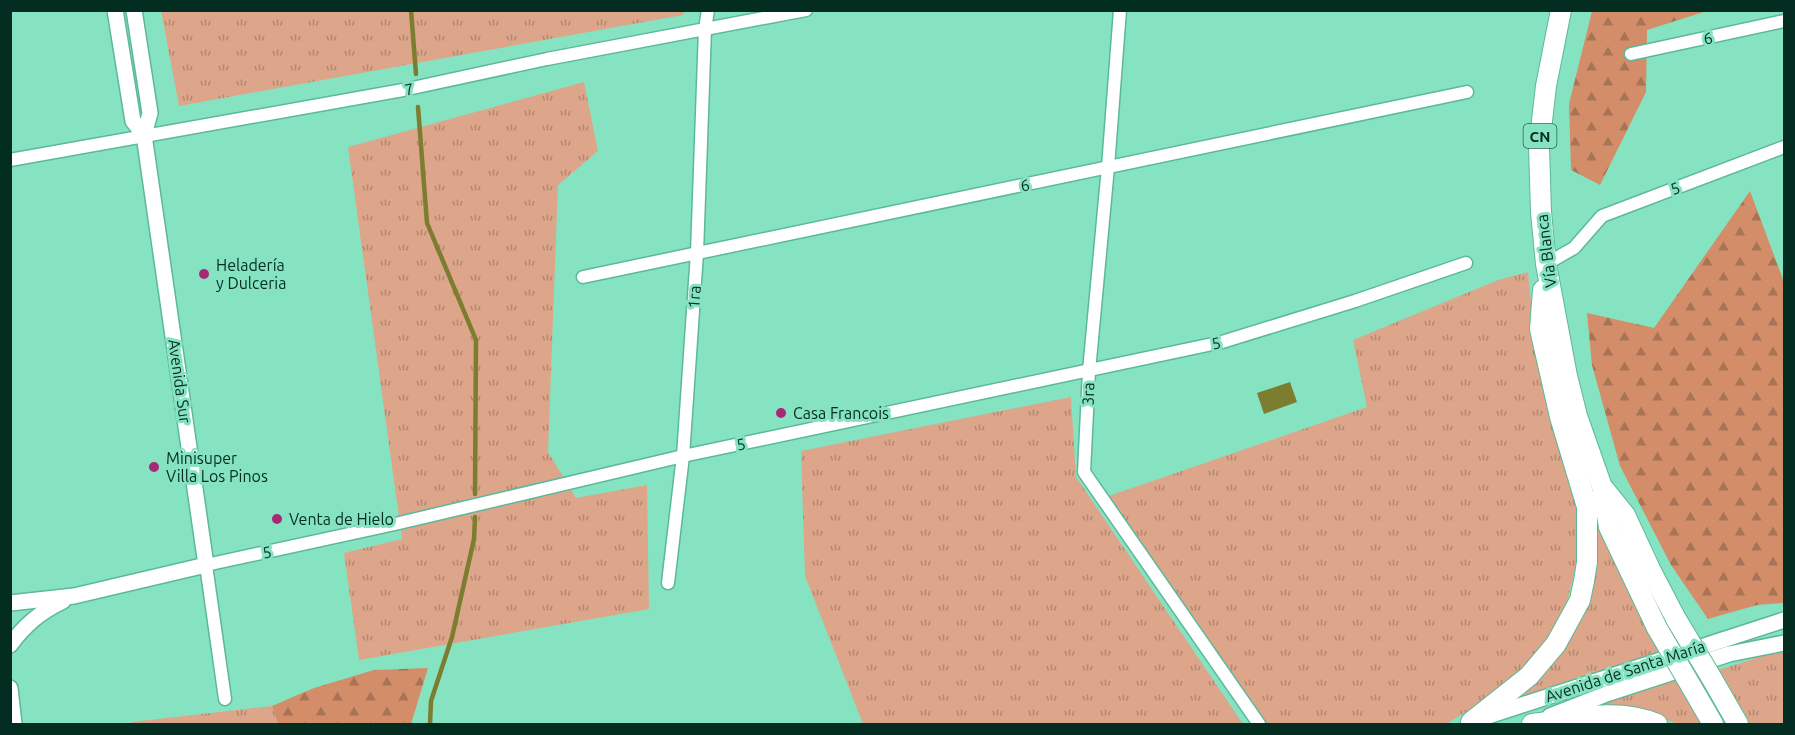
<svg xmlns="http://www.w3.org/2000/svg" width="1795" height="735" viewBox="0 0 1795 735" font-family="Ubuntu,sans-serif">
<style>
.grass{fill:url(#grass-tufts)}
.forest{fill:url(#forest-firs)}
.water{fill:#7d7d2f}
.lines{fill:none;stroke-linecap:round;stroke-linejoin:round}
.stream{stroke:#7d7d2f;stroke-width:4.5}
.minor-casing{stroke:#5bb999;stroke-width:15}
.tertiary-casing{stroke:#5bb999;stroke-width:18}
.trunk-casing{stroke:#5bb999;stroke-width:22}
.minor{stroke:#fff;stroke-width:12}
.tertiary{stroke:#fff;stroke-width:15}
.trunk{stroke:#fff;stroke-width:20}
.trunk-bridge-casing{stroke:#5bb999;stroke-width:22;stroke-linecap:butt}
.trunk-bridge{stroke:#fff;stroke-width:20}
.poi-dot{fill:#a82875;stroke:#86e3c1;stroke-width:2}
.labels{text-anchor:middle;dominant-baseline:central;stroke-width:6;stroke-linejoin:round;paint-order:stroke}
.shield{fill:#86e3c1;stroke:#2a6451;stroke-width:1.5}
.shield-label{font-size:15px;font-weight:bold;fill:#032d21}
.street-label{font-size:16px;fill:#032d21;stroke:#86e3c1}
.poi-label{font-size:16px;fill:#032d21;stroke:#86e3c1;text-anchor:start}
</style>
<defs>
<pattern id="grass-tufts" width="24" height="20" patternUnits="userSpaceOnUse" patternTransform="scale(1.5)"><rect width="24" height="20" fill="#dda68a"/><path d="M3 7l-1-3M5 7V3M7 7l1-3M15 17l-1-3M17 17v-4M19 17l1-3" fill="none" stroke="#b18870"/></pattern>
<pattern id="forest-firs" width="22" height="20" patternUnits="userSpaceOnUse" patternTransform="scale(1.5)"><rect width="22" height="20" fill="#d38d68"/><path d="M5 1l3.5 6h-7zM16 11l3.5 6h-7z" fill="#a97455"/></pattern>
</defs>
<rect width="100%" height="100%" fill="#86e3c1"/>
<g class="grass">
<polygon points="161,11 161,10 684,11 683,15 179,106"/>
<polygon points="584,82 598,151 558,185 548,452 576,498 647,485 649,609 359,660 344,553 402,539 348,147"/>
<polygon points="1528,272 1536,355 1578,508 1576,566 1565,610 1539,654 1479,704 1446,724 1267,724 1109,496 1367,407 1353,340 1498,280"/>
<polygon points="1071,397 1076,477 1243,724 863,724 805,576 801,451"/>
<polygon points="1595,513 1620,574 1661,651 1505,707 1562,649"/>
<polygon points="1771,653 1784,653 1784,724 1748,724 1716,671"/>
<polygon points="1674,678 1701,724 1677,724 1658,716 1580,709"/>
<polygon points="272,706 278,724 132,724 132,722"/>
</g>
<g class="forest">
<polygon points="1592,11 1707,11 1647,30 1646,92 1600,185 1571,170 1569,104"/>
<polygon points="1750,191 1784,282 1784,603 1757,605 1708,619 1671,565 1620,466 1592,365 1587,313 1654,328"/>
<polygon points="428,668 411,724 278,724 272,706 314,688 374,670"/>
</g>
<polygon class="water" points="1290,382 1297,402 1264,414 1257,393"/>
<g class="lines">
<g class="stream">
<polyline points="411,10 416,74"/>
<polyline points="418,107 427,223 476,340 475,494"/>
<polyline points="430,724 431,701 452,637 474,539 475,517"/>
</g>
<g class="minor-casing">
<g id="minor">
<polyline points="1120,10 1108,167 1089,371 1084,472 1259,724"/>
<polyline points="1631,54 1784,21"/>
<polyline points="10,160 403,90 547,59 806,10"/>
<polyline points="1546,264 1574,248 1602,216 1784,147"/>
<polyline points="583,277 1467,92"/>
<polyline points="668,583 683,456 697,253 705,29 708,10"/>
<polyline points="225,699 206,565 395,524 683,456 1222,342 1355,301 1466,263"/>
</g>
</g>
<g class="tertiary-casing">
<g id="tertiary">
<polyline points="115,10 133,121 144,135"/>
<polyline points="10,603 74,596 206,565 144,135 150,113 134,10"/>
<path d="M10,645C25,625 40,612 63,601"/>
<polyline points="10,688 14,724"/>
<polyline points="1550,716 1609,693 1729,654 1784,643"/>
<polyline points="1482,718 1784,620"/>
</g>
</g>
<g class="trunk-casing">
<g id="trunk">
<polyline points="1561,10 1546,86 1539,147 1541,212 1546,264 1567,376 1577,416 1602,487 1609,527 1657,628"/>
<polyline points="1604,489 1625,515 1650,569 1676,619"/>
<polyline points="1711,677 1738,724"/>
<polyline points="1691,686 1713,724"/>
<polyline points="1471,722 1529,676 1556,644 1580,600 1584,581 1587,562 1587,507 1560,417 1540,329 1543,290"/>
<path d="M1532,724C1572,719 1618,707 1657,724"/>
</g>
</g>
<use href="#minor" class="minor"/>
<use href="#tertiary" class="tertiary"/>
<use href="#trunk" class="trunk"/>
<g class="trunk-bridge-casing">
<g id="trunk-bridge">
<polyline points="1676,619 1711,677"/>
<polyline points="1657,628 1691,686"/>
</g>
</g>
<use href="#trunk-bridge" class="trunk-bridge"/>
</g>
<g class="poi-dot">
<circle cx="204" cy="274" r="6"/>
<circle cx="781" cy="413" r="6"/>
<circle cx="154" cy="467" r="6"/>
<circle cx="277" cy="519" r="6"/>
</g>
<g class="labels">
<rect class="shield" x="1523.5" y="124" width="33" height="24" rx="4.5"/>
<g class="shield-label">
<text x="1540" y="136">CN</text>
</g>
<g class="street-label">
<text transform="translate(1708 38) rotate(-12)">6</text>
<text transform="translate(409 89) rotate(-11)">7</text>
<text transform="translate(1025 185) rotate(-12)">6</text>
<text transform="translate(1675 188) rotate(-21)">5</text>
<text transform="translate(1546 251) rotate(-97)">Vía Blanca</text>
<text transform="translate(694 297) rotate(-86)">1ra</text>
<text transform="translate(1216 343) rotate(-13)">5</text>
<text transform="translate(180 381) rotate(82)">Avenida Sur</text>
<text transform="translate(1088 394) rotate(-88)">3ra</text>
<text transform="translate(741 444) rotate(-12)">5</text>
<text transform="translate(267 552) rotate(-12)">5</text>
<text transform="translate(1625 671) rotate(-18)">Avenida de Santa María</text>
</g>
<g class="poi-label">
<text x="216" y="265">Heladería<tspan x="216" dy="18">y Dulceria</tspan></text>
<text x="793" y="413">Casa Francois</text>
<text x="166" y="458">Minisuper<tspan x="166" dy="18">Villa Los Pinos</tspan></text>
<text x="289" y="519">Venta de Hielo</text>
</g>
</g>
<rect width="1795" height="735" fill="none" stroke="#032d21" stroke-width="24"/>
</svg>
